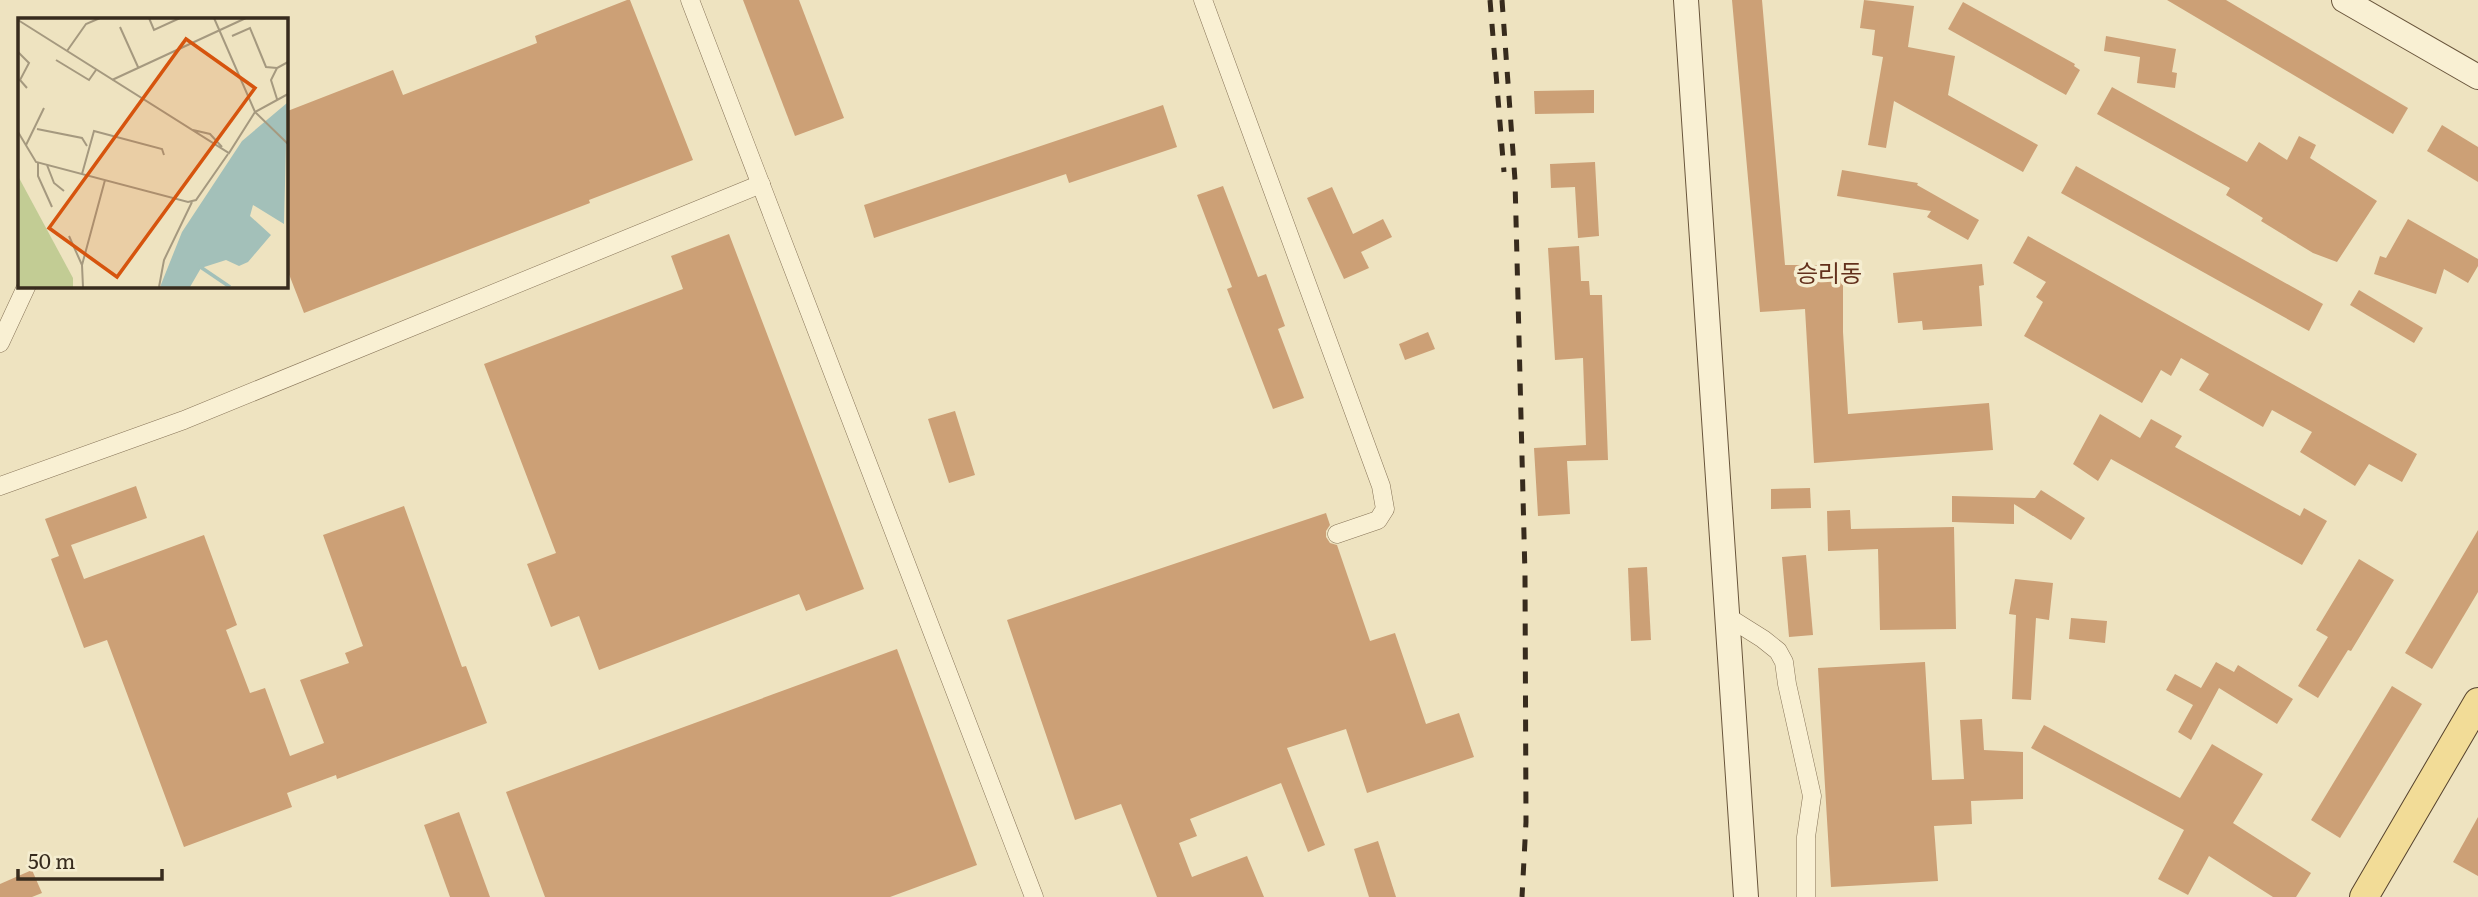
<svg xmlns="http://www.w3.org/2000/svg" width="2478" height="897" viewBox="0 0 2478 897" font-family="Literata,'Noto Sans KR',serif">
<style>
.building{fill:#cca076}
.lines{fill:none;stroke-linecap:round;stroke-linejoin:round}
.minor-casing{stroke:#877458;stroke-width:19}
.secondary-casing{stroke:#69553b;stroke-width:26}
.primary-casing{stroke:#55422d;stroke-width:30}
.minor{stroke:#f9f0d3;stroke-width:18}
.secondary{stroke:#f9f0d3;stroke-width:24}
.primary{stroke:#f2dc97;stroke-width:28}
.rail{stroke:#372b1d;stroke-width:5;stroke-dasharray:12 12;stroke-linecap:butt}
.labels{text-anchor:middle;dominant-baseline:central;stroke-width:7;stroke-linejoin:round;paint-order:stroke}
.quarter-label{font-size:24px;fill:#63301c;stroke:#f5edd0}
.inset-river{fill:none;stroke:#a3c0b9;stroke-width:3.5}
.inset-road{fill:none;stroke:#a5997f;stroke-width:2}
.view{fill:#d6540e;fill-opacity:0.15;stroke:#d6540e;stroke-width:3.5}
.inset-edge{fill:none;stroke:#372b1d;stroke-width:3.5}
</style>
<rect width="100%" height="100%" fill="#eee3c0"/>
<g class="building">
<polygon points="627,0 630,0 693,160 589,200 590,203 304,313 285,264 285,112 393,70 403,95 537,43 535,36"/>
<polygon points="743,0 799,0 844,118 795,136"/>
<polygon points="1732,0 1762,0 1785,265 1843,265 1843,332 1848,414 1989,403 1993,450 1814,463 1805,309 1760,312"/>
<polygon points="1864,0 1914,6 1908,47 1955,56 1948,95 2038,145 2023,172 1894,101 1886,148 1868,145 1883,57 1872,55 1875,30 1860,28"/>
<polygon points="2167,0 2226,0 2408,108 2393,134"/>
<polygon points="1963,2 2075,64 2074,66 2080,70 2066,95 1948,29"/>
<polygon points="2106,36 2176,49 2172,72 2177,73 2175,88 2137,83 2140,57 2104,51"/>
<polygon points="2112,87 2247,162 2259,142 2287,160 2299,136 2316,145 2310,158 2377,201 2337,262 2313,253 2261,221 2263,218 2226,195 2230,188 2097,114"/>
<polygon points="1594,90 1594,113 1535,114 1534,91"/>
<polygon points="1163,105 1177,147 1069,183 1066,174 874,238 864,205"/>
<polygon points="2442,125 2478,147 2478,182 2427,151"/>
<polygon points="1595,162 1599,236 1578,238 1575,187 1551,188 1550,164"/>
<polygon points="2076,166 2323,304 2309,331 2061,193"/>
<polygon points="1842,170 1918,183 1917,185 1979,220 1968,240 1927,217 1931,211 1837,196"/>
<polygon points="1223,186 1258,277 1266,274 1285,326 1278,329 1304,398 1273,409 1227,289 1232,287 1197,195"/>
<polygon points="1332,187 1353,234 1383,219 1392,237 1361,252 1369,268 1344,279 1307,198"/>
<polygon points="2408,219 2478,259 2478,266 2468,283 2444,269 2436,294 2374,274 2380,256 2386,258"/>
<polygon points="729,234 864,589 806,611 799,594 599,670 579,616 551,627 527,564 556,553 484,364 683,289 671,256"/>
<polygon points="2028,236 2417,454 2402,482 2369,464 2355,486 2300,452 2312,432 2272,410 2263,427 2199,390 2209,374 2181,358 2171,376 2161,370 2142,403 2024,336 2043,302 2036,297 2046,282 2013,263"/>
<polygon points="1579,246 1581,281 1589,281 1590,295 1602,295 1608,460 1567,461 1570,514 1538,516 1534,448 1586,445 1583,358 1555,360 1548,248"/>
<polygon points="1982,264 1984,285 1979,286 1982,326 1923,330 1922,321 1898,323 1893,273"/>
<polygon points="2359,290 2423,328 2414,343 2350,305"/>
<polygon points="1428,332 1435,349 1405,360 1399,344"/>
<polygon points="955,411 975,475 949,483 928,419"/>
<polygon points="2100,414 2140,438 2151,419 2182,436 2175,447 2300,516 2304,508 2327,521 2302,565 2111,459 2098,481 2073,464"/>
<polygon points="136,486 147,518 71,545 84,579 204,535 237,625 226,630 250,693 265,688 290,756 324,743 300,680 349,663 345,653 363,646 323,535 404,506 462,667 466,666 487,723 337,779 336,775 287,793 292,807 184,847 107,640 84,648 51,559 59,556 45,519"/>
<polygon points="1810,488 1811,508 1771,509 1771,489"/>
<polygon points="2041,490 2085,518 2071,540 2014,504 2014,524 1952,522 1952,496 2035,498"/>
<polygon points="1850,510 1851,529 1954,527 1956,629 1880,630 1878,549 1828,551 1827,511"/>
<polygon points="1326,513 1330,525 1326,531 1326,537 1330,543 1337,545 1370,641 1395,633 1426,724 1459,713 1474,757 1367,793 1346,729 1287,748 1325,845 1308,852 1281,783 1190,819 1197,836 1179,843 1192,877 1247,856 1264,897 1157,897 1121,804 1075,820 1007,620"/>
<polygon points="2478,530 2478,592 2432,669 2405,653"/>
<polygon points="1806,555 1813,635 1789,637 1782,557"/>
<polygon points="2359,559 2394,580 2351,651 2348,650 2318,698 2298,686 2328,637 2316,630"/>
<polygon points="1647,567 1651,640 1631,641 1628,568"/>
<polygon points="2015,579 2053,583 2049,620 2036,618 2031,700 2012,699 2016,615 2009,614"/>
<polygon points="2071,618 2107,621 2105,643 2069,639"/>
<polygon points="897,649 977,865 890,897 545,897 506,792"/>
<polygon points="1925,662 1932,780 1964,779 1960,720 1982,719 1984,750 2023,752 2023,799 1971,801 1972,824 1934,826 1938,881 1831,887 1818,668"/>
<polygon points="2216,662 2234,672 2238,665 2293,699 2277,724 2219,688 2191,740 2178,732 2193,705 2166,690 2175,674 2201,688"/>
<polygon points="2392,686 2422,704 2340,838 2311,820"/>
<polygon points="2044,725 2180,798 2212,744 2263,774 2233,823 2311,873 2296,897 2273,897 2209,856 2188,895 2158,879 2184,830 2031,748"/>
<polygon points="459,812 490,897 450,897 424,825"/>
<polygon points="2478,817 2478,876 2453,862"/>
<polygon points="1378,841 1396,897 1369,897 1354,849"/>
<polygon points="32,870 42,893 32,897 0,897 0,884"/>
</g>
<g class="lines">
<g class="minor-casing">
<g id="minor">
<polyline points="690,0 1034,897"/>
<polyline points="1203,0 1381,486 1385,509 1378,520 1337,534"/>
<polyline points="0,343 27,285"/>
<polyline points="0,486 184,420 761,184"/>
<polyline points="1728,617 1763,639 1778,651 1784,662 1787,684 1812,796 1806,837 1806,897"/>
</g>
</g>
<g class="secondary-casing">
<g id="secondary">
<polyline points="1686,0 1746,897"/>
<polyline points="2344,0 2478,77"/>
</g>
</g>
<g class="primary-casing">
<polyline id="primary" points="2364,897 2478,702"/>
</g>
<use href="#minor" class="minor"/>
<use href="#secondary" class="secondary"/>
<use href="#primary" class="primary"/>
<g class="rail">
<polyline points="1490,0 1504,172"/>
<polyline points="1502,0 1515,180 1525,575 1526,822 1522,897"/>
</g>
</g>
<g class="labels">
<g class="quarter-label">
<text x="1829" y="271">승리동</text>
</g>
</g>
<g transform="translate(18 18)">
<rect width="270" height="270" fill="#eee3c0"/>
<path d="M0,158L55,260V269H0Z" fill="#c2cc94"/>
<path d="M269,85L266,206L235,187L232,198L253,217L230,244L221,248L208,242L183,250L172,269H142L164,214L224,123Z" fill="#a3c0b9"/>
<path class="inset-river" d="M181,248L212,269"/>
<path class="inset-road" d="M131,0L136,12L162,0M196,0L237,94L270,126M0,2L211,135L237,94L270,76M102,9L120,49M214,18L232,10L248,49L259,50M49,33L68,6L82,0M0,34L11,45L2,62L9,70M38,42L71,62L78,52M94,62L228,0M259,81L253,62L259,50L270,44M19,111L64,120L69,128M175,112L192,116L204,129M0,114L18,144L170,184L178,182L210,136M8,127L26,90M20,145V158L34,189M29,147L36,165L46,173M64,156L76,113L144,131L146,137M51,218L64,247M65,269L64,247L87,162M141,269L146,242L174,184"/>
<path class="view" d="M168,21L237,70L99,259L31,210Z"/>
<rect width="270" height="270" class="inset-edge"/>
</g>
<path d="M18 869v10h144v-10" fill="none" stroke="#372b1d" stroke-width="3.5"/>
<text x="28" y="869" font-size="21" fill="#372b1d" stroke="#f5edd0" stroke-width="5" paint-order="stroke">50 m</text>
</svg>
